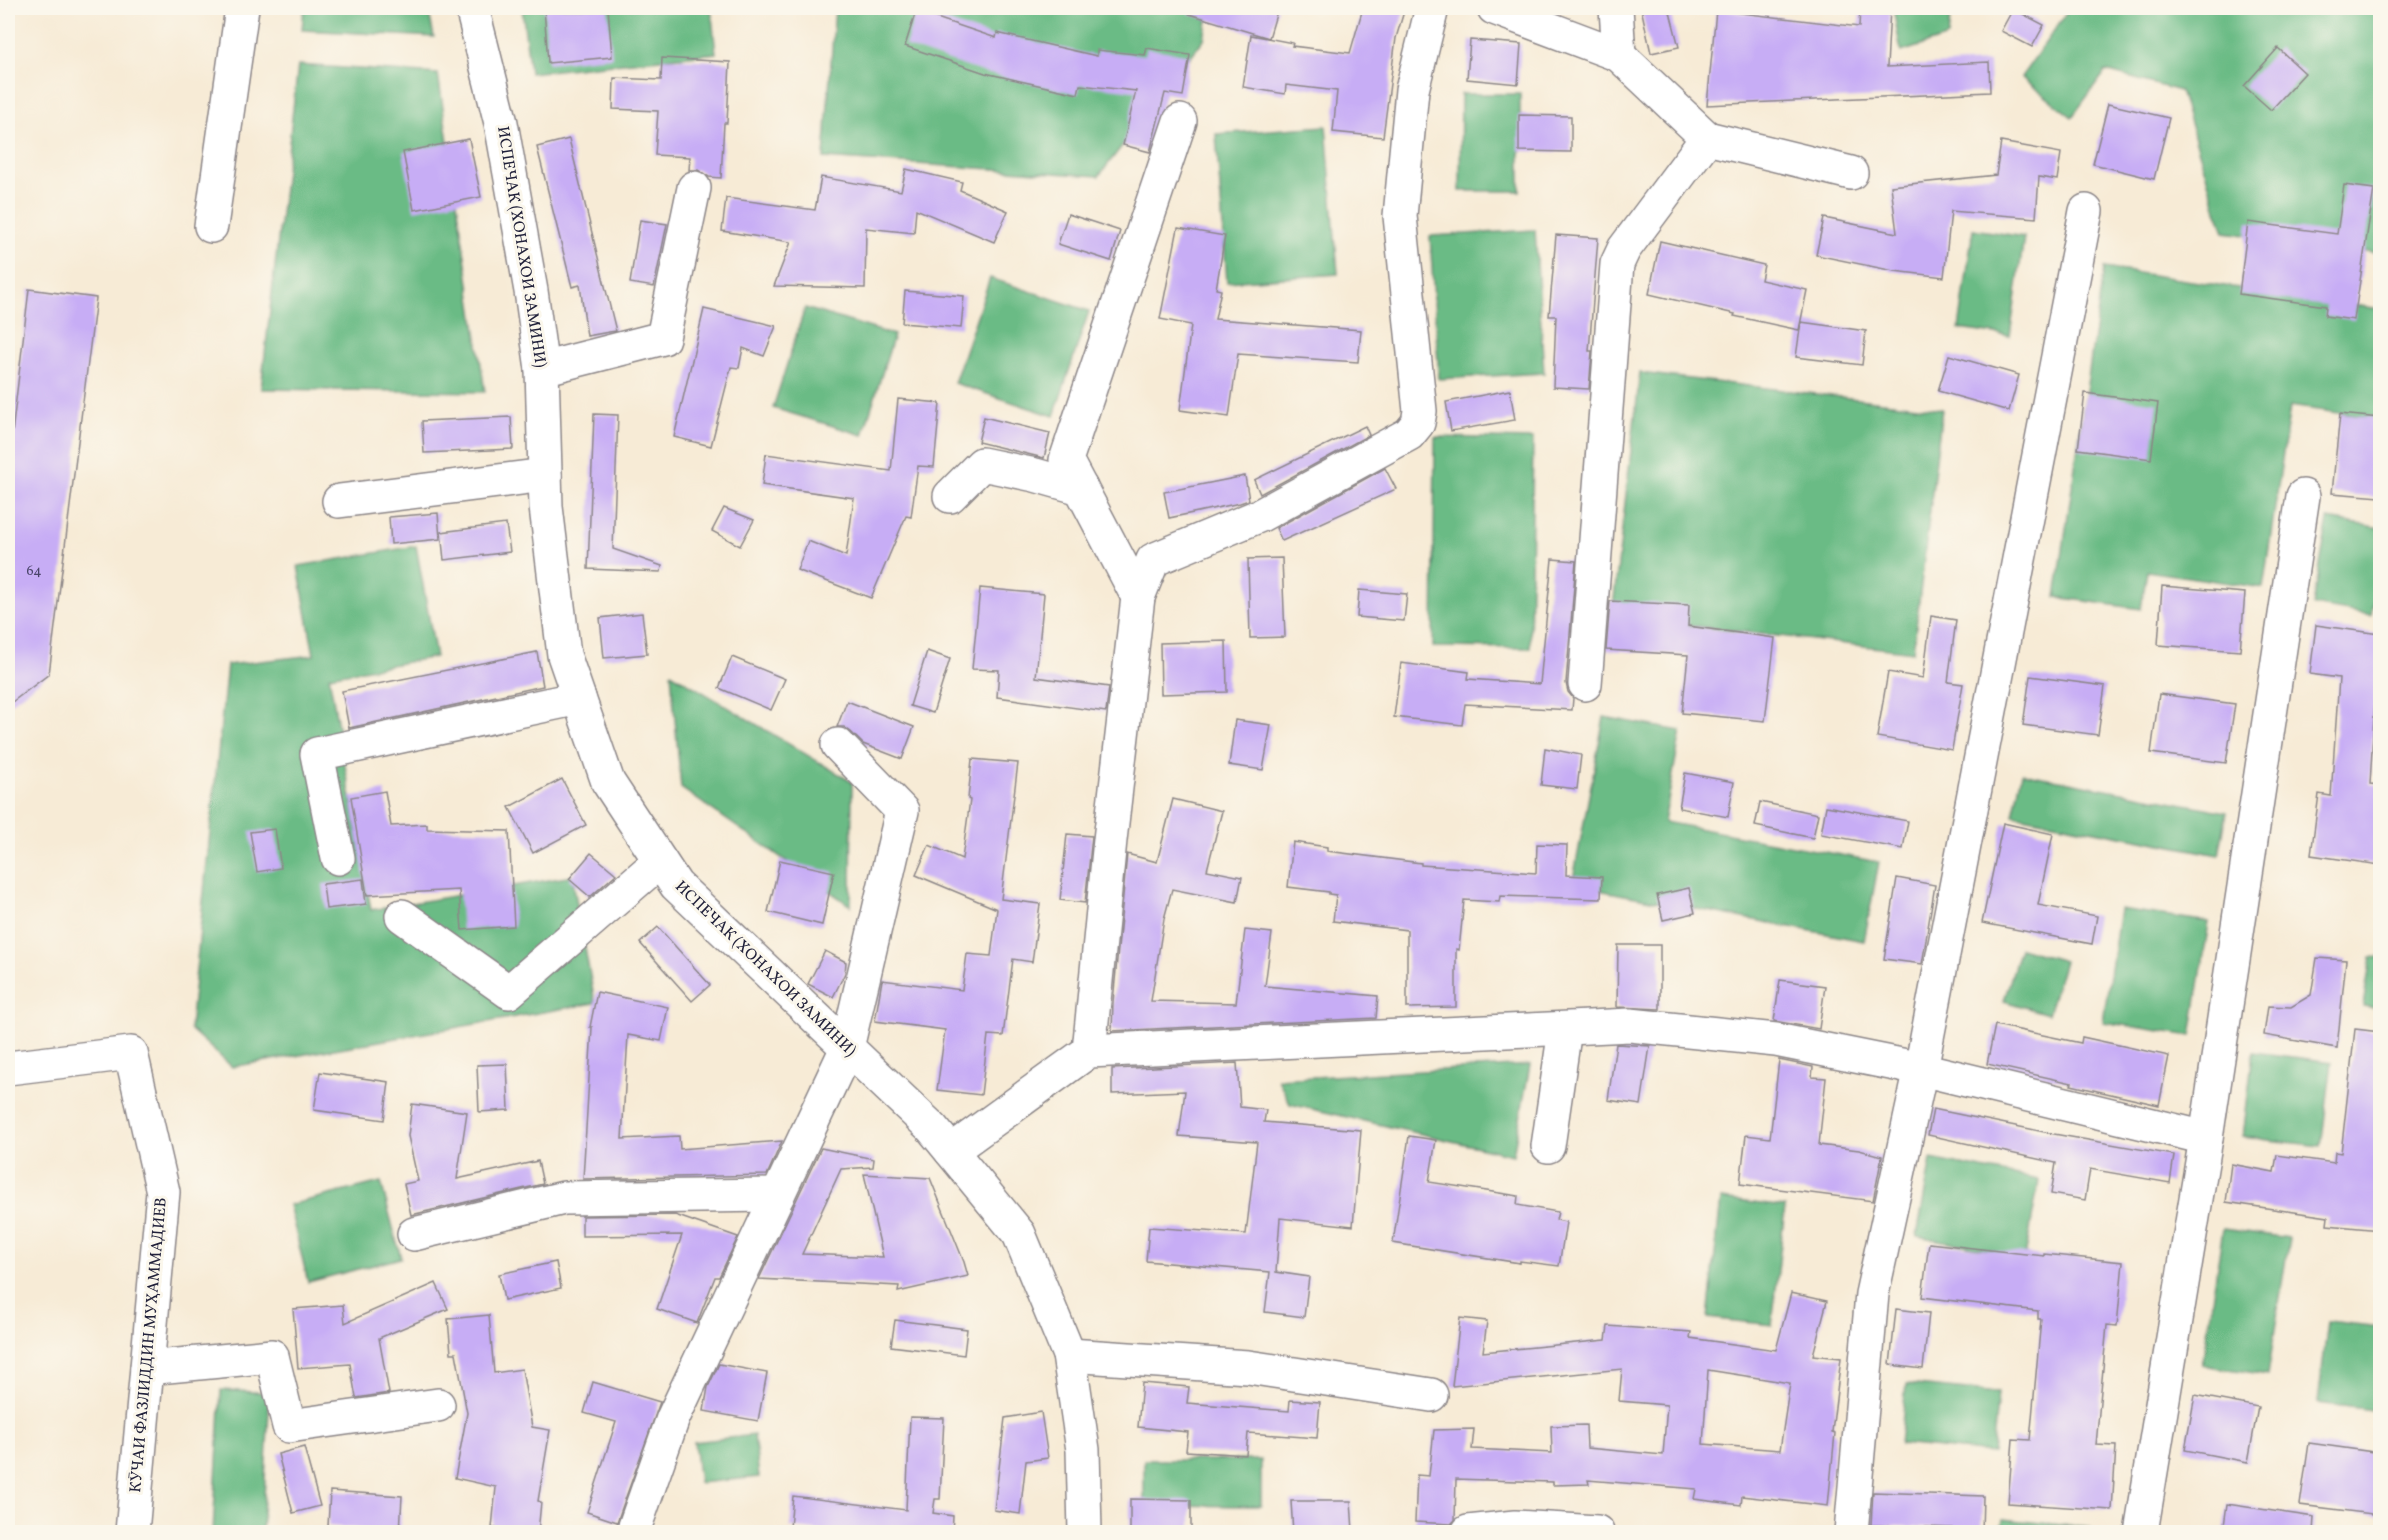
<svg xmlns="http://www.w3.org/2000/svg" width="2388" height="1540" viewBox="0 0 2388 1540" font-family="Vollkorn,serif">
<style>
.forest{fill:#6bbb85;stroke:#466e60;stroke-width:1.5}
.building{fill:#c7adf5;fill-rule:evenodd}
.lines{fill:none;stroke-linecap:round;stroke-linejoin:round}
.minor-casing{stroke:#8c8688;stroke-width:36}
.minor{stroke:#fff;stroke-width:33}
.labels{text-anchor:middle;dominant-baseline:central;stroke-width:6;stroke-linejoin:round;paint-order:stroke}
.number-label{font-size:14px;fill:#4b456a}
.street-label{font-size:16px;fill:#22223b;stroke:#fbf7ec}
</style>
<rect width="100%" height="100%" fill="#fbf7ec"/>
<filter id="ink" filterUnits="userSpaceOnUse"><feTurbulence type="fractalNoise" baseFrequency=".0167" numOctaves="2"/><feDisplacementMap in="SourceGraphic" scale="12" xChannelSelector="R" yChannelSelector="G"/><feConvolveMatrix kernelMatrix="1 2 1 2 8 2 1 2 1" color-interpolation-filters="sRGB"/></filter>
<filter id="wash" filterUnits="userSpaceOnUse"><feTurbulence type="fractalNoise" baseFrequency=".008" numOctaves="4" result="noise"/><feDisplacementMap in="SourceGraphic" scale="24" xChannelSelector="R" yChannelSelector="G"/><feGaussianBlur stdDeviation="1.35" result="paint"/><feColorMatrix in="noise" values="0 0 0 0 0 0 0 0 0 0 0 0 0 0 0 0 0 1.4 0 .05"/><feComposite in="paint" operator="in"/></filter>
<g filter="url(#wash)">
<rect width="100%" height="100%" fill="#f7ebd6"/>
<g class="forest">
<polygon points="304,8 428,8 434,37 302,30"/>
<polygon points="522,8 711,8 716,53 530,73"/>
<polygon points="835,8 1209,8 1204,39 1099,176 824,158"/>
<polygon points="1893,8 1951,8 1948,37 1901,52"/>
<polygon points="2070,8 2380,8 2380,253 2224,232 2180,91 2106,71 2072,117 2021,77"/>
<polygon points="298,65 438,74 485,392 261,389"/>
<polygon points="1461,94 1520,94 1520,191 1460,191"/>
<polygon points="1326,126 1338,274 1227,282 1216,134"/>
<polygon points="1973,229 2024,237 2010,336 1959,329"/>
<polygon points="1535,230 1544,373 1439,379 1430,236"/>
<polygon points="2104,268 2380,309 2380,419 2290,406 2263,588 2147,571 2141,609 2056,597"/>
<polygon points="990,278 1089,311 1054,416 954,383"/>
<polygon points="805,308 894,335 863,435 773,408"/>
<polygon points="1640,373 1942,409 1913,652 1612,616"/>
<polygon points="1435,437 1533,439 1530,648 1433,647"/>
<polygon points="2328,519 2380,528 2380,559 2371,615 2313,605"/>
<polygon points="416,546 436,657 329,676 371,910 572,876 595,1003 232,1067 190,1029 227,665 314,655 298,566"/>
<polygon points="671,673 852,782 851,906 681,788"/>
<polygon points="1604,717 1681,731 1664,822 1879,862 1864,941 1572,885"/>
<polygon points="2022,773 2227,812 2219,855 2013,815"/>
<polygon points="2120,909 2209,922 2191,1036 2103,1022"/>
<polygon points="2020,948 2064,961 2048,1014 2004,1001"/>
<polygon points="2371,957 2380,958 2380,1009 2363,1006"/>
<polygon points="2253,1052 2332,1062 2321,1146 2243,1137"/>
<polygon points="1530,1065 1513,1155 1290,1104 1278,1079"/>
<polygon points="1931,1159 2039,1180 2025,1257 1917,1236"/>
<polygon points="381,1182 401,1258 308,1282 289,1205"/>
<polygon points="1721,1199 1785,1207 1772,1325 1708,1318"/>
<polygon points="2223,1229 2289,1238 2268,1375 2202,1365"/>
<polygon points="2328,1321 2380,1327 2380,1411 2318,1403"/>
<polygon points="1906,1384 1998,1393 1992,1453 1900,1444"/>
<polygon points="221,1390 270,1393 262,1532 213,1532"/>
<polygon points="754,1435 759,1477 699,1483 694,1442"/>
<polygon points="1144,1460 1261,1460 1261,1506 1144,1505"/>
<polygon points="2003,1519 2091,1528 2090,1532 2001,1532"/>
</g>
<g id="blocks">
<g class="building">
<polygon points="544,8 608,8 612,57 548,63"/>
<polygon points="1190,8 1278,8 1269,38 1189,14"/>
<polygon points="1363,8 1405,8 1396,38 1383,137 1333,132 1337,91 1286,85 1285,94 1243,87 1251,35 1293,43 1292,46 1350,53"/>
<polygon points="1641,8 1669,8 1679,47 1651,53"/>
<polygon points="1860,8 1890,8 1887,67 1989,62 1990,92 1707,105 1716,10 1859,27"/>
<polygon points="2013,9 2044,25 2032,47 2001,31"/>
<polygon points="916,11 996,38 997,33 1097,56 1097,50 1145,55 1147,48 1190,55 1183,96 1165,93 1150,152 1123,145 1136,91 1080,85 1078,94 985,73 905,46"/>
<polygon points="1470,40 1521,44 1518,84 1467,79"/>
<polygon points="2278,48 2305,73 2271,110 2244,86"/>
<polygon points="662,58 730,62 727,123 724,123 721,178 709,177 698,170 689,170 690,157 655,155 658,111 613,109 614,78 661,80"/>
<polygon points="2108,104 2169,118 2154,179 2093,164"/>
<polygon points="1519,115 1571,116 1571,152 1519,151"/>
<polygon points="469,139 481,197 414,210 403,152"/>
<polygon points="569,139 616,331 609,332 587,336 580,285 572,287 537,147"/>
<polygon points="2001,142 2061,153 2057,180 2039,177 2036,218 1951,211 1944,277 1894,271 1816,255 1824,218 1897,233 1891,186 1996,175"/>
<polygon points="906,169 962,182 960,190 1008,211 994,242 916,209 914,233 866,228 865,288 774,286 791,242 722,231 726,198 815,210 821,177 901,191"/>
<polygon points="2344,185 2374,189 2354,320 2325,316 2326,306 2239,294 2248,222 2337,234"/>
<polygon points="1068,214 1120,231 1111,261 1058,244"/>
<polygon points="640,220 667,224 654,287 630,283"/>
<polygon points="1178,228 1225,236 1216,289 1221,290 1215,319 1361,330 1358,362 1238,354 1229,417 1180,410 1191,325 1160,319"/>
<polygon points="1556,235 1598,238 1589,351 1592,351 1589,389 1553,387 1556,316 1549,316"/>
<polygon points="1660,241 1764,265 1761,280 1807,290 1799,330 1734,316 1735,314 1649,294"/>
<polygon points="29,289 96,298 49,674 8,705 8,468"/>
<polygon points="905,291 964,296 961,328 902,323"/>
<polygon points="704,309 776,326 764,356 743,348 739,368 731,367 711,446 674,437"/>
<polygon points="1801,322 1866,331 1862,365 1796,357"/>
<polygon points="1949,355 2019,375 2009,411 1938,391"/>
<polygon points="1510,390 1515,420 1451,431 1446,402"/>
<polygon points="2085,393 2158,403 2151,459 2078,449"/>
<polygon points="898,399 940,403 934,467 918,466 911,517 906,516 871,598 797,570 808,541 846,556 854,498 762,485 766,454 891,471"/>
<polygon points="594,414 618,415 613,549 662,566 661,572 588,569"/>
<polygon points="2340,414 2380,418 2380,497 2332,493"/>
<polygon points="511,417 513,449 424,453 422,421"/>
<polygon points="984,417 1050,433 1044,458 978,442"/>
<polygon points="1365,426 1369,435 1260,494 1254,480"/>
<polygon points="1385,468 1396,489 1282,541 1276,528"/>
<polygon points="1245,476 1249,500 1240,503 1169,518 1164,492"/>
<polygon points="724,508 754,520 740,546 712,531"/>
<polygon points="438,513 440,539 391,544 389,517"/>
<polygon points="506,524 510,552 444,560 441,532"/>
<polygon points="1282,558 1285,637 1250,638 1248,559"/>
<polygon points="1552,559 1576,561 1566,683 1568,692 1573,698 1572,710 1465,704 1462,725 1394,717 1401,663 1469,672 1468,679 1540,684"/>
<polygon points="2162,586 2245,593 2240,651 2158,645"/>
<polygon points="980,588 1044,594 1036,677 1109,687 1106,712 997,697 999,670 972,669"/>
<polygon points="1359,590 1407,594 1404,621 1357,617"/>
<polygon points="1610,601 1689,605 1688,626 1775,638 1765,721 1682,713 1688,655 1606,650"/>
<polygon points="642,613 647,654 604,658 600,618"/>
<polygon points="1931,616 1956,620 1948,682 1963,684 1952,750 1877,737 1888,672 1923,678"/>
<polygon points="2316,625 2380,634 2380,683 2376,683 2370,784 2380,785 2380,865 2311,855 2319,794 2331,796 2339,678 2310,674"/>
<polygon points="1226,641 1227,692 1161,694 1160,643"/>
<polygon points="927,651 950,659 933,713 910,706"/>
<polygon points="537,652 543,686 349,728 342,691"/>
<polygon points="732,657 785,679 771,710 719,688"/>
<polygon points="2030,676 2105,686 2098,735 2023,725"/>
<polygon points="2159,694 2235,704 2226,763 2151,753"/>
<polygon points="847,701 914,727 902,759 863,744 851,732 844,727 837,727"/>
<polygon points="1235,720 1271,725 1263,770 1229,765"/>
<polygon points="1545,748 1581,755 1577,789 1541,785"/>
<polygon points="972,759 1018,763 1001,899 1040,904 1032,962 1013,959 1003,1036 988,1035 981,1095 937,1090 945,1030 875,1021 882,980 962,990 967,954 991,956 997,909 916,875 929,845 962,859 970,800 968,799"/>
<polygon points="1685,773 1734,782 1728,817 1679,808"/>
<polygon points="562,779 586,825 533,853 509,807"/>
<polygon points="385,791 391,826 427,824 427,829 509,831 514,926 462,930 459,890 367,895 351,797"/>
<polygon points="1173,799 1222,811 1207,870 1242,877 1237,902 1172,889 1164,919 1151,1001 1236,1003 1245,930 1272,933 1265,986 1378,996 1376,1018 1112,1031 1113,1002 1127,854 1157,862"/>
<polygon points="1760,802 1818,814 1813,838 1755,826"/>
<polygon points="1826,806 1908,821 1903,849 1821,834"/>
<polygon points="2003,823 2053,834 2038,905 2097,916 2092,944 1982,923"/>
<polygon points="275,829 281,868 257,872 250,832"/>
<polygon points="1067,834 1092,836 1085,903 1060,900"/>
<polygon points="1293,842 1327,847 1327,851 1421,863 1421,865 1536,873 1537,844 1567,845 1566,875 1602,877 1601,899 1500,896 1499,902 1464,900 1459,950 1456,949 1456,1007 1407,1008 1407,930 1333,921 1336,895 1329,894 1329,892 1288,887"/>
<polygon points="591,853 616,874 590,897 569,879"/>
<polygon points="780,860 834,872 822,925 768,912"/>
<polygon points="1897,878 1935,885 1922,964 1884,959"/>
<polygon points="363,879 366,904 326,909 323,884"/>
<polygon points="1689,888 1695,913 1663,920 1657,895"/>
<polygon points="658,927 710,985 692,1001 640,943"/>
<polygon points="1618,945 1660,945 1660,1009 1617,1007"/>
<polygon points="825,951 846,962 845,973 833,997 808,984"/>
<polygon points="2317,958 2346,960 2337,1048 2264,1035 2268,1006 2291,1007 2311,995"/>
<polygon points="1780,980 1825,986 1819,1029 1774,1021"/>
<polygon points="597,992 668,1007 661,1041 628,1035 622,1139 679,1136 680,1149 782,1141 767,1175 583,1179 592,1027 590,1027"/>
<polygon points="1995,1025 2081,1043 2082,1037 2169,1056 2159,1105 2071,1085 2072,1083 1987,1064"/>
<polygon points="2355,1029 2380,1032 2380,1230 2327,1225 2328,1217 2226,1202 2231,1164 2274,1172 2277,1155 2334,1163 2335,1152 2341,1153"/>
<polygon points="1616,1044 1650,1046 1641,1105 1608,1100"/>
<polygon points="1779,1060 1813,1067 1812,1077 1826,1078 1819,1145 1859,1150 1882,1156 1873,1201 1740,1184 1746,1135 1770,1138"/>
<polygon points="1237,1063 1240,1107 1266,1110 1264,1122 1361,1130 1353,1226 1280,1218 1276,1272 1309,1277 1304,1317 1265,1312 1270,1272 1146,1261 1149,1227 1246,1234 1257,1142 1179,1136 1185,1091 1112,1094 1112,1069"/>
<polygon points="507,1064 509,1110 479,1112 477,1065"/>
<polygon points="320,1072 389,1082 384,1120 314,1110"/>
<polygon points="412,1104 467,1112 457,1179 538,1161 543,1184 411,1215 404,1184 418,1181 408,1136"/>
<polygon points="1933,1109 2054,1134 2174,1155 2170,1183 2090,1169 2085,1200 2051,1194 2056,1163 1928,1135"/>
<polygon points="1409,1136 1436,1140 1429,1182 1518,1196 1517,1205 1558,1212 1556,1220 1566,1222 1559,1266 1520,1261 1520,1263 1393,1243"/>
<polygon points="821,1148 874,1159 873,1167 841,1169 802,1254 883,1257 864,1174 930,1178 964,1262 968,1276 898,1292 899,1286 759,1279"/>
<polygon points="675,1215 738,1237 719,1277 715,1277 697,1323 657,1309 682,1235 582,1236 582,1216"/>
<polygon points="1929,1243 2044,1256 2044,1254 2123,1262 2117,1326 2107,1325 2096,1445 2116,1446 2112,1510 2008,1503 2013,1439 2030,1440 2041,1319 2038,1319 2038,1311 1922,1297"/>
<polygon points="556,1262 561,1288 504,1300 499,1274"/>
<polygon points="436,1283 448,1309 379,1338 389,1393 356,1398 350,1364 298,1368 293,1309 343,1305 345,1323"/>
<path d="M1791,1293L1827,1301L1813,1355L1841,1358L1832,1432L1835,1433L1828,1506L1742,1496L1741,1505L1694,1499L1696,1489L1588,1480L1589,1484L1553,1485V1482L1456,1479L1455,1520L1451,1524L1415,1522L1417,1475L1429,1476L1434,1430L1474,1429L1472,1449L1552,1453L1551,1426L1586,1425L1587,1448L1663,1455L1667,1405L1619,1401L1622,1369L1452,1386L1460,1318L1487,1321L1483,1352L1606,1340L1608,1326L1691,1332L1690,1338L1776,1350ZM1708,1370L1790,1383L1780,1450L1703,1444Z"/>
<polygon points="1896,1309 1929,1313 1923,1369 1890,1365"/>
<polygon points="489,1315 494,1373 522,1369 532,1427 550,1430 538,1501 541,1502 538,1533 492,1528 496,1487 455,1478 467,1413 456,1353 451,1353 448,1319"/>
<polygon points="895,1320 967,1329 964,1355 891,1346"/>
<polygon points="719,1364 767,1373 758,1421 704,1411 708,1387"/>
<polygon points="593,1382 660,1402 617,1522 587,1512 616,1422 584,1413"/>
<polygon points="1142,1383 1189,1387 1187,1403 1289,1411 1290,1400 1320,1402 1317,1438 1248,1433 1246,1455 1186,1451 1188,1432 1138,1427"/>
<polygon points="2195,1395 2258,1407 2248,1462 2185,1450"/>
<polygon points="1041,1412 1048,1458 1026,1461 1020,1514 994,1510 1005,1418"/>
<polygon points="910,1417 944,1418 940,1499 935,1499 933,1513 953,1516 952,1533 836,1533 790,1527 793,1496 906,1510"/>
<polygon points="2309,1443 2380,1453 2380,1515 2300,1505"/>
<polygon points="304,1447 320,1506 293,1513 278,1454"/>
<polygon points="330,1491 402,1496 400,1532 328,1526"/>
<polygon points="1873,1492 1983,1496 1982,1533 1952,1533 1952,1528 1871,1525"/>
<polygon points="1130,1499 1191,1500 1191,1533 1130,1533"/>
<polygon points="1291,1501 1351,1501 1353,1531 1293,1533"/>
<polygon points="2227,1504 2314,1517 2313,1533 2223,1533"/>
</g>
</g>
</g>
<g filter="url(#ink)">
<use href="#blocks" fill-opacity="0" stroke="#8c8688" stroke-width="1.5"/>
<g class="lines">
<g class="minor-casing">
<g id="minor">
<polyline points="472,8 501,123 531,291 542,369 546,507 564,655 608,782 676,885 932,1128 1019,1234 1069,1355 1083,1450 1085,1532"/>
<polyline points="1494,8 1619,55 1707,138 1624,249 1617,264 1585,684"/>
<polyline points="1616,8 1619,55"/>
<polyline points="1707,138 1851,173"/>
<polyline points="211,226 242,8"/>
<polyline points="542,369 663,338 694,188"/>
<polyline points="950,496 982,464 1035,475 1081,488"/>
<polyline points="339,501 545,475"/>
<polyline points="1138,597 1066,460 1180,121"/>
<polyline points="338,858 317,754 579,698"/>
<polyline points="402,916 509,992 660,861"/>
<polyline points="1089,1051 1110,840 1138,597 1153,560 1261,515 1409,434 1418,423 1420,411 1400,216 1412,90 1432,8"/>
<polyline points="8,1068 131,1053 163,1192 132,1532"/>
<polyline points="1548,1146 1565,1029"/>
<polyline points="951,1151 1089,1051 1630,1025 1776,1040 1921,1069 2206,1138"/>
<polyline points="414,1234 564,1198 778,1195"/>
<polyline points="1069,1355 1248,1367 1431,1395"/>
<polyline points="147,1368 272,1356 289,1426 438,1405"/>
<polyline points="633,1532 673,1418 847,1048 902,811 838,745"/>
<polyline points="1468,1532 1515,1527 1597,1532"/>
<polyline points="1851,1532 1872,1294 1921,1069 2086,211"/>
<polyline points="2141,1532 2206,1138 2303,496"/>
</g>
</g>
<use href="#minor" class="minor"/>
</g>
</g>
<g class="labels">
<g class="number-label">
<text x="34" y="571">64</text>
</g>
<g class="street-label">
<text transform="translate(521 247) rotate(81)">ИСПЕЧАК (ХОНАХОИ ЗАМИНИ)</text>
<text transform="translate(765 969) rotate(44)">ИСПЕЧАК (ХОНАХОИ ЗАМИНИ)</text>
<text transform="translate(149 1345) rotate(-85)">КӮЧАИ ФАЗЛИДДИН МУҲАММАДИЕВ</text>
</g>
</g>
<rect width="2388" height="1540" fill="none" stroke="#fbf7ec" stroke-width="30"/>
</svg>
